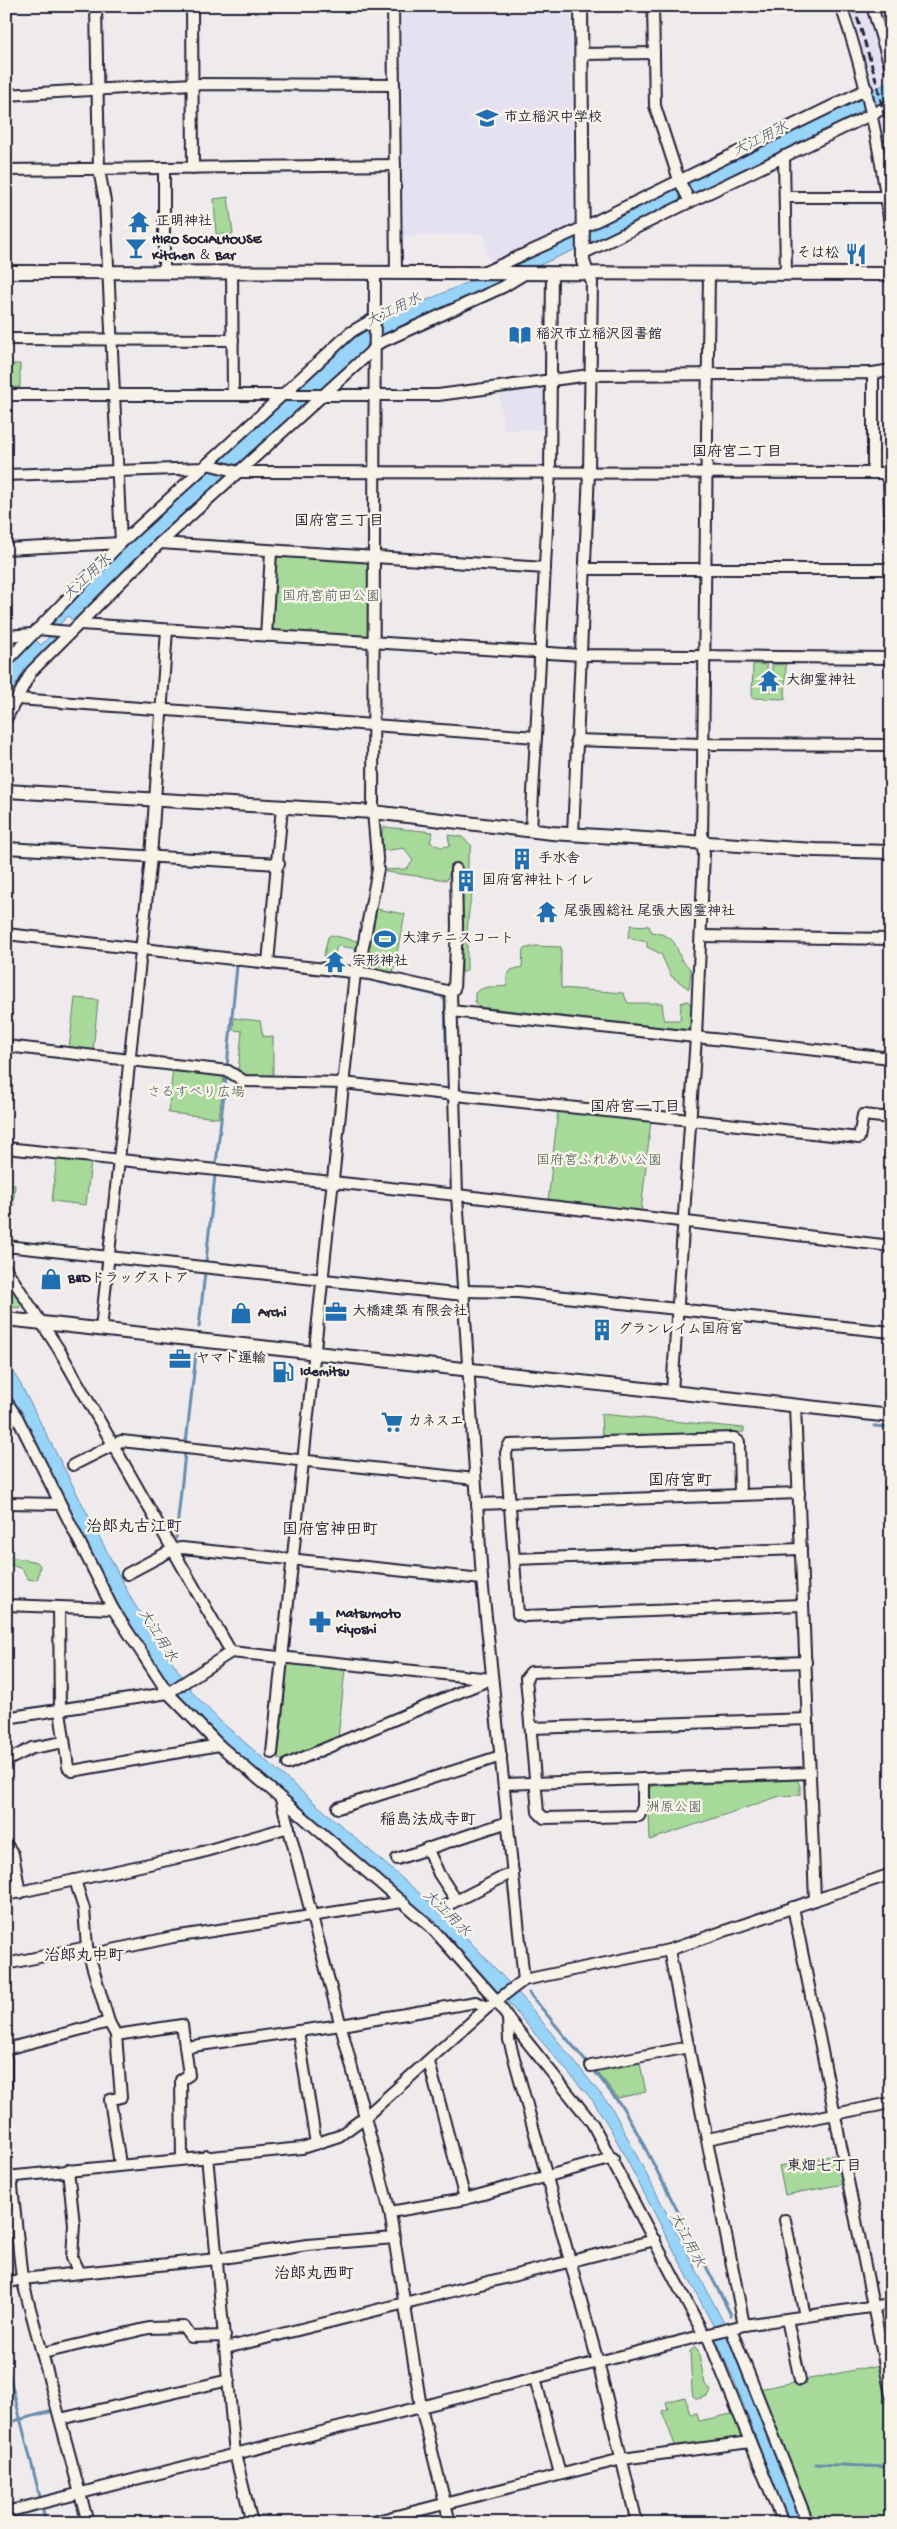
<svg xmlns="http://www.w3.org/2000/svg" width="897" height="2529" viewBox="0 0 897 2529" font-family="'Gochi Hand','Klee One',sans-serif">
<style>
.built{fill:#e6e1f1}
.green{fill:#a6d99a;stroke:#647e6a}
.water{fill:#98d3f8;stroke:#698cac}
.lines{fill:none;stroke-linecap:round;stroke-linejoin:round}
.stream{stroke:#698cac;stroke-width:3}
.minor-casing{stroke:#22223b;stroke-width:14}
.tertiary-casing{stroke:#22223b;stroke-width:16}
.minor{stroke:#f7f3e8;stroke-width:10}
.tertiary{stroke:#f7f3e8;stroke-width:12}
.rail{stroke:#22223b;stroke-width:3;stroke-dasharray:8 4;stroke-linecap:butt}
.labels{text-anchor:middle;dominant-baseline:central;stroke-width:5;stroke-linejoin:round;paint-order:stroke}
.poi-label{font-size:14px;font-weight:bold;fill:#22223b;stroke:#f7f3e8;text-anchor:start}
.park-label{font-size:14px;fill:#4a5958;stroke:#f7f3e8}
.water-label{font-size:15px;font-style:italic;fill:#455774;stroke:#f7f3e8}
.neighbourhood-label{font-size:15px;font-weight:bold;fill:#22223b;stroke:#f7f3e8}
.quarter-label{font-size:16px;font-weight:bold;fill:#22223b;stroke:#f7f3e8}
</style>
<rect width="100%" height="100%" fill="#efebec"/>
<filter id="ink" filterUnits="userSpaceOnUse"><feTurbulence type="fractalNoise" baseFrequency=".02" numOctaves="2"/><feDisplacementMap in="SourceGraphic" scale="10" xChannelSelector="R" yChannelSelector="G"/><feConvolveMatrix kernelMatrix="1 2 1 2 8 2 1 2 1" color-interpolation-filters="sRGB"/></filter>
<g filter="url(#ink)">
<g class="built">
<polygon points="400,6 571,6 574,230 506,260 488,260 484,234 402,236"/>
<polygon points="846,6 868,6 889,81 871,88"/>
<polygon points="891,114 891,191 878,121 880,118"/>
<polygon points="542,389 546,392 545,430 503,430 499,394"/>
</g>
<g class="green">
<polygon points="228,197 233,234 216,234 214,199"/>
<polygon points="6,364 20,364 20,387 6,388"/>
<polygon points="280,556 365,562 370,565 370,635 365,637 276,632 272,627 276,559"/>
<polygon points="753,664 767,665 768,691 771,692 772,665 786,664 785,699 752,698"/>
<polygon points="384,827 433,832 430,842 441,847 450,846 448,835 462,837 472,846 468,858 468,871 461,872 452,867 447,880 386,872 385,870 406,869 413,861 404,848 383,851 382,833"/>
<path d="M460,888L474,890C466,906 467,951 467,970L462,973Z"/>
<polygon points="376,909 405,914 393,972 370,968 365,964"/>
<path d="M631,925L649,926L652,932C673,936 674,940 681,959C684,964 689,965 691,971L689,989L671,976L661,954L647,947V942L628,938Z"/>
<polygon points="331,935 357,941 358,949 337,946 332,964 322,963 328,937"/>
<path d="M536,946L561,947V988L623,993L628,1003H662L664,1020H680L681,1003L688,1001C694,1007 693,1024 688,1030L479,1007L475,1003V993C485,984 495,988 507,986V976L511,970L522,967L523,949Z"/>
<polygon points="75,998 98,1000 93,1051 69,1049"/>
<polygon points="234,1018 260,1021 263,1036 273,1037 273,1076 244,1075 238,1072 242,1031 233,1030"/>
<polygon points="173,1068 224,1075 219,1118 168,1113"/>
<polygon points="558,1110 651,1120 641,1212 548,1202"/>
<polygon points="57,1157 91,1161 86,1205 52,1201"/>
<polygon points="6,1184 15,1185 10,1243 6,1243"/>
<polygon points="6,1280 22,1303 19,1308 6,1306"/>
<polygon points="601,1414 744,1428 744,1432 602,1437"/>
<polygon points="6,1556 37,1562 40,1565 38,1578 34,1580 28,1579 22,1569 6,1563"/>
<polygon points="288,1664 345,1669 338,1739 284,1762 278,1758"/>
<polygon points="797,1780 800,1785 800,1795 780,1796 650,1840 648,1789 651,1786"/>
<polygon points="639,2059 646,2092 618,2098 594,2068"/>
<polygon points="839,2154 844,2184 785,2195 779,2166"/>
<polygon points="695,2347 698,2350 705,2384 711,2391 708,2396 697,2399 693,2396 692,2391 690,2351"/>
<polygon points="880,2365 891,2421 891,2523 810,2523 759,2389"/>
<polygon points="685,2397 690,2414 697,2413 699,2421 736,2413 745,2438 676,2448 662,2411 668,2409 666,2402"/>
</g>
<g class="water">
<polygon points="891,81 891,99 876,105 875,103 827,130 599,239 396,328 367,344 369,347 330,380 330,383 281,426 280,425 157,538 74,622 68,616 61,623 55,642 52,642 27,668 6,701 6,673 35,639 41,645 49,637 55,618 117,555 312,376 318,367 369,327 381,320 482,276"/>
<polygon points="6,1361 21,1385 133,1602 193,1693 220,1721 448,1918 523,1998 612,2108 726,2327 804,2523 788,2523 734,2380 716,2340 716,2331 610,2128 593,2101 510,2005 435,1924 216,1735 175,1695 120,1612 6,1391"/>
</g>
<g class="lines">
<g class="stream">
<polyline points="366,979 392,985"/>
<polyline points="401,987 408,989"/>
<polyline points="414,990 441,996 445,1000 446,1041"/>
<polyline points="227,1066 237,966"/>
<polyline points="216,1164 226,1076"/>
<polyline points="206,1261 215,1175"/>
<polyline points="199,1327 205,1272"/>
<polyline points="874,1426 887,1427"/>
<polyline points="186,1443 196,1354"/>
<polyline points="176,1538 185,1453"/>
<polyline points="65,1703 157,1690"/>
<polyline points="6,1712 55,1705"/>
<polyline points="529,1993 587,2063"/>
<polyline points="593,2069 623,2108 638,2134 731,2315"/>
<polyline points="6,2362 40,2497"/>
<polyline points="6,2423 53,2411"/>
<polyline points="816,2464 888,2467"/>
<polyline points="42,2508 46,2523"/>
</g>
<g class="minor-casing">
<g id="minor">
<polyline points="96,6 99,170 105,201 121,543"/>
<polyline points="192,6 193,168"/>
<polyline points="393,6 396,273"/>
<polyline points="653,6 655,106 679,180 690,202"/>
<path d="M841,6C867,80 882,156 891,234"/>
<polyline points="872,6 891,69"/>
<polyline points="582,54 654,53"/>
<polyline points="6,95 192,84 394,85"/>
<polyline points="784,156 786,273"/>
<polyline points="6,170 395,165"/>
<polyline points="785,197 887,197"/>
<polyline points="584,253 891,105"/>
<polyline points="164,272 164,168"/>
<polyline points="232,272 233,394"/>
<polyline points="485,272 584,227 867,89"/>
<polyline points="6,339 233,340"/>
<polyline points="375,345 503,287 526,273"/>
<polyline points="873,373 891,370"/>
<polyline points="6,395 438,395 590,375 873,373 873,473"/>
<polyline points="207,464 239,472 884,473 889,481 891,541"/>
<polyline points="6,475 203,468 351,332 375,318"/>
<polyline points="160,543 545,568"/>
<polyline points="6,549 121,543"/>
<polyline points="584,569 891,569"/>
<polyline points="80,624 581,655 891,658"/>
<polyline points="37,629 71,632"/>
<polyline points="6,636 32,634"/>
<polyline points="266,636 271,552"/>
<polyline points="6,662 121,543 203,468"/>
<polyline points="18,699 536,737"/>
<polyline points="6,719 31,672 160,543 374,349"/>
<polyline points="576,740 703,744 891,745"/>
<polyline points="531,831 550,471 552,273"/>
<polyline points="573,834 589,472 592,282 587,273"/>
<polyline points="6,848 279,864"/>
<polyline points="6,934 370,974 451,992 457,1195 482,1579 524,1980"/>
<polyline points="701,936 891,939"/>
<polyline points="268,963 282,807"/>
<polyline points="358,973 378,869 373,812 375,273"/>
<polyline points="451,992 454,989 457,926 456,869"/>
<polyline points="451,1011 891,1058"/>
<polyline points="6,1046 228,1071 244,1081 343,1083 859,1138 863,1115 891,1118"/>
<polyline points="6,1148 457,1195 891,1246"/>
<polyline points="6,1246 464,1295"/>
<polyline points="6,1269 58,1348 231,1652"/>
<polyline points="463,1291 518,1292 891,1332"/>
<polyline points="101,1329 151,857 167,630"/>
<polyline points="672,1392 696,1037 704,854 702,842 709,273"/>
<polyline points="6,1401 17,1417 113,1609 168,1693 219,1745 431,1927 497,2001 508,2018 509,2040 598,2362 637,2523"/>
<polyline points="795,1406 815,1900"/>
<polyline points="73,1465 121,1441 475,1479"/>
<polyline points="740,1495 739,1442 734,1438 509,1445 506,1453 518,1614 525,1616 803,1605"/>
<polyline points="6,1503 60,1504"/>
<polyline points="477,1504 799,1493"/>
<polyline points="514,1559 801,1549"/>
<polyline points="127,1574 174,1549 182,1548 482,1579"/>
<polyline points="6,1605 113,1609"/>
<polyline points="59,1607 60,1711 68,1767 72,1771 219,1745"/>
<polyline points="6,1718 168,1693 231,1652 491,1679"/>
<polyline points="531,1728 808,1719"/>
<polyline points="272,1753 355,973"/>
<polyline points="6,1761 32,1748 64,1742"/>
<polyline points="288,1764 491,1679"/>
<polyline points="643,1780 643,1807 639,1816 544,1818 538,1812 526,1678 531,1672 806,1662"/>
<polyline points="504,1784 810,1773"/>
<polyline points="281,1799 390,2212 421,2407 450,2523"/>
<polyline points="338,1808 501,1756"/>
<polyline points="6,1844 13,1854 20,1893"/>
<polyline points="427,1848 439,1874 456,1900"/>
<polyline points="397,1859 508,1822"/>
<polyline points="75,1880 84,1909 87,1947"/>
<polyline points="6,1895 195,1854 289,1827"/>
<polyline points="446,1906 513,1872"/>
<polyline points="793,1907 891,2395"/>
<polyline points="669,1950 744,2325"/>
<polyline points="89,1955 109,2022"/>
<polyline points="6,1964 87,1947 89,1955 173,1937 402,1902"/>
<polyline points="508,2018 592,2123 704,2335"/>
<polyline points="298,2031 316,2144"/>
<polyline points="116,2035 121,2097 110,2100 120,2164"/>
<polyline points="186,2047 341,2025 476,2002 488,2007"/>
<polyline points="6,2049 109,2022 116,2035 182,2025 189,2075 181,2080 182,2158"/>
<polyline points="6,2059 6,2146"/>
<polyline points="429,2062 465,2199"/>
<polyline points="591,2066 689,2047"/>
<polyline points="707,2139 891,2103"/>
<polyline points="207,2156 235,2454 252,2523"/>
<polyline points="68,2170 74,2224 72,2258 79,2273"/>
<polyline points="6,2177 302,2148 339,2136 365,2117 488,2007 524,1980 669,1950 891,1874"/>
<polyline points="11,2177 22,2279 88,2523"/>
<polyline points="390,2212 465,2199 613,2158"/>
<polyline points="785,2220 805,2316"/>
<polyline points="6,2283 22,2279 217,2259 307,2245 395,2238"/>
<polyline points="787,2319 800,2380"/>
<polyline points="731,2329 808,2523"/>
<polyline points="707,2335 783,2523"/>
<polyline points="226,2348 655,2240"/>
<polyline points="43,2353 149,2328 184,2327 191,2337 225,2336"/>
<polyline points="535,2378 560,2474"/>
<polyline points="60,2419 229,2380"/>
<polyline points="6,2512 744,2325 891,2304"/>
<polyline points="369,2523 622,2459 750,2442"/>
</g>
</g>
<g class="tertiary-casing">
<g id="tertiary">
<polyline points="581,6 583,261 587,273"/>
<polyline points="6,272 891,274"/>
<polyline points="6,791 373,812 552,833 815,850 891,852"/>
<polyline points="6,1319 891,1416"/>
</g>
</g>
<use href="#minor" class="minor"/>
<use href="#tertiary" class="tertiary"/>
<polyline class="rail" points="854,6 877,83 891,146"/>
</g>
</g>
<defs>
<g id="school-bare" transform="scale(1.725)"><path d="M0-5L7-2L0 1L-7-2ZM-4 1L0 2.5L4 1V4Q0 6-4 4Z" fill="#1f6fb2" stroke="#f7f3e8" stroke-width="2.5" paint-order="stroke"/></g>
<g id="temple-bare" transform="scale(1.725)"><path d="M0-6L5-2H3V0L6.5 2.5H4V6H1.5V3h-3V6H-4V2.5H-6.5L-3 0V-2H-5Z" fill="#1f6fb2" stroke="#f7f3e8" stroke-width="2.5" paint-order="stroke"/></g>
<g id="bar-bare" transform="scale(1.725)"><path d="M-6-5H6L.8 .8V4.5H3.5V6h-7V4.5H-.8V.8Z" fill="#1f6fb2" stroke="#f7f3e8" stroke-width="2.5" paint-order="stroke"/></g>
<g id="restaurant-bare" transform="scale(1.725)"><path d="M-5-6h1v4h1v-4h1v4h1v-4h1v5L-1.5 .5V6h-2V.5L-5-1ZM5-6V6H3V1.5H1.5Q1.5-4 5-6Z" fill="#1f6fb2" stroke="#f7f3e8" stroke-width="2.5" paint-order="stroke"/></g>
<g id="library-bare" transform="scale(1.725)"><path d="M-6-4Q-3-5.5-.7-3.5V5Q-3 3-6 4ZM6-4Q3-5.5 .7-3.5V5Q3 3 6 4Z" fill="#1f6fb2" stroke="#f7f3e8" stroke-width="2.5" paint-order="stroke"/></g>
<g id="building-bare" transform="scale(1.725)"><path d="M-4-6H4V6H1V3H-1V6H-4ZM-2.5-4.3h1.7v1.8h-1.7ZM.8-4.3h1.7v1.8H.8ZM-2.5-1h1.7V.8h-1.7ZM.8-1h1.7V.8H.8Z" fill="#1f6fb2" stroke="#f7f3e8" stroke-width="2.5" paint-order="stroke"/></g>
<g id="stadium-bare" transform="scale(1.725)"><path d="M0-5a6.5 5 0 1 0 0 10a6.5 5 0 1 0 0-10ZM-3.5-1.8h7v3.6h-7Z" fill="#1f6fb2" stroke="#f7f3e8" stroke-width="2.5" paint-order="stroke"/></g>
<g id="shop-bare" transform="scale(1.725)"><path d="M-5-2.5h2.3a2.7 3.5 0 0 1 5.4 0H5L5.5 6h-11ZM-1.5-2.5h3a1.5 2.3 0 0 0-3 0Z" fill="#1f6fb2" stroke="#f7f3e8" stroke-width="2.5" paint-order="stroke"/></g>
<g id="office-bare" transform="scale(1.725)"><path d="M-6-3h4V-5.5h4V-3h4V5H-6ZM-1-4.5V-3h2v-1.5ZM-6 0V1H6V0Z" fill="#1f6fb2" stroke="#f7f3e8" stroke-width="2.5" paint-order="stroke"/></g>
<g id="fuel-bare" transform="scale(1.725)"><path d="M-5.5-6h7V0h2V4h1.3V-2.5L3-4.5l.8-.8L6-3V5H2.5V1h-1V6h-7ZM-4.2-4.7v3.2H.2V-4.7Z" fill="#1f6fb2" stroke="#f7f3e8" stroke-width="2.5" paint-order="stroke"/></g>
<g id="supermarket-bare" transform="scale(1.725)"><path d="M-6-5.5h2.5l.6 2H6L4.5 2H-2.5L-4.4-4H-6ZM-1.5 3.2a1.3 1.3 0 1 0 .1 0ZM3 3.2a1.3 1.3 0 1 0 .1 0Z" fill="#1f6fb2" stroke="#f7f3e8" stroke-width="2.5" paint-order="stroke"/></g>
<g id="pharmacy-bare" transform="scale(1.725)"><path d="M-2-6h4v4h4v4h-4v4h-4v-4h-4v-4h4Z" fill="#1f6fb2" stroke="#f7f3e8" stroke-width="2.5" paint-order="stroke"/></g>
</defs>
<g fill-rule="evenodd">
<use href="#school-bare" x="487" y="118"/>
<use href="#temple-bare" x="139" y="222"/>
<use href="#bar-bare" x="136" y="248"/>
<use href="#restaurant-bare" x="856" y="254"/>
<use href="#library-bare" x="520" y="335"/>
<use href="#temple-bare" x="769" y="681"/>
<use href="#building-bare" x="522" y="859"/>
<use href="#building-bare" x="466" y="881"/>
<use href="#temple-bare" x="547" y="912"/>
<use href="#stadium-bare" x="385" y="939"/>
<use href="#temple-bare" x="335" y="962"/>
<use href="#shop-bare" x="51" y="1279"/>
<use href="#office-bare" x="336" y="1312"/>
<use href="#shop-bare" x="241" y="1313"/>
<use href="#building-bare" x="602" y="1330"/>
<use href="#office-bare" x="180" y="1359"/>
<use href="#fuel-bare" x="283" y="1372"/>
<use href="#supermarket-bare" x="392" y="1422"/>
<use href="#pharmacy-bare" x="320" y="1622"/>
</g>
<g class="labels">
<g class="poi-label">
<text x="504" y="118">市立稲沢中学校</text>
<text x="156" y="222">正明神社</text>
<text x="152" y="240">HIRO SOCIALHOUSE<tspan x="152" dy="16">Kitchen ＆ Bar</tspan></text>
<text x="839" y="254" text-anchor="end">そは松</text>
<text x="536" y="335">稲沢市立稲沢図書館</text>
<text x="786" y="681">大御霊神社</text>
<text x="538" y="859">手水舎</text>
<text x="482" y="881">国府宮神社トイレ</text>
<text x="564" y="912">尾張國総社 尾張大國霊神社</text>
<text x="402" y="939">大津テニスコート</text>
<text x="352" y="962">宗形神社</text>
<text x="68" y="1279">B&amp;Dドラッグストア</text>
<text x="352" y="1312">大橋建築 有限会社</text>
<text x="258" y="1313">Archi</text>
<text x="618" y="1330">グランレイム国府宮</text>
<text x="196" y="1359">ヤマト運輸</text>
<text x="300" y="1372">Idemitsu</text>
<text x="408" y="1422">カネスエ</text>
<text x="336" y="1614">Matsumoto<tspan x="336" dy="16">Kiyoshi</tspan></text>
</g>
<g class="park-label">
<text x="331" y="597">国府宮前田公園</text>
<text x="196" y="1093">さるすべり広場</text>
<text x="599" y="1161">国府宮ふれあい公園</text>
<text x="674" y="1808">洲原公園</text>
</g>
<g class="water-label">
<text transform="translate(761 140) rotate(-26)">大江用水</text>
<text transform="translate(394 311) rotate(-26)">大江用水</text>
<text transform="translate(88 578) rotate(-43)">大江用水</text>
<text transform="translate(157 1636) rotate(58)">大江用水</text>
<text transform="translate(446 1914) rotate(45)">大江用水</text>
<text transform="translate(686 2240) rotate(63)">大江用水</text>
</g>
<g class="neighbourhood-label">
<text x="737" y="453">国府宮二丁目</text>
<text x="339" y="522">国府宮三丁目</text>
<text x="635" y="1108">国府宮一丁目</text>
<text x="824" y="2167">東畑七丁目</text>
</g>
<g class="quarter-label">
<text x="680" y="1482">国府宮町</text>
<text x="134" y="1528">治郎丸古江町</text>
<text x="330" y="1531">国府宮神田町</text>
<text x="428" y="1821">稲島法成寺町</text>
<text x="84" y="1957">治郎丸中町</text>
<text x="314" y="2275">治郎丸西町</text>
</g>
</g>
<rect width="897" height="2529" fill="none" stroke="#f7f3e8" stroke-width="25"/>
<rect x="12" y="12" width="872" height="2504" fill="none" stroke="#22223b" stroke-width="2" filter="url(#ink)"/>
</svg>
